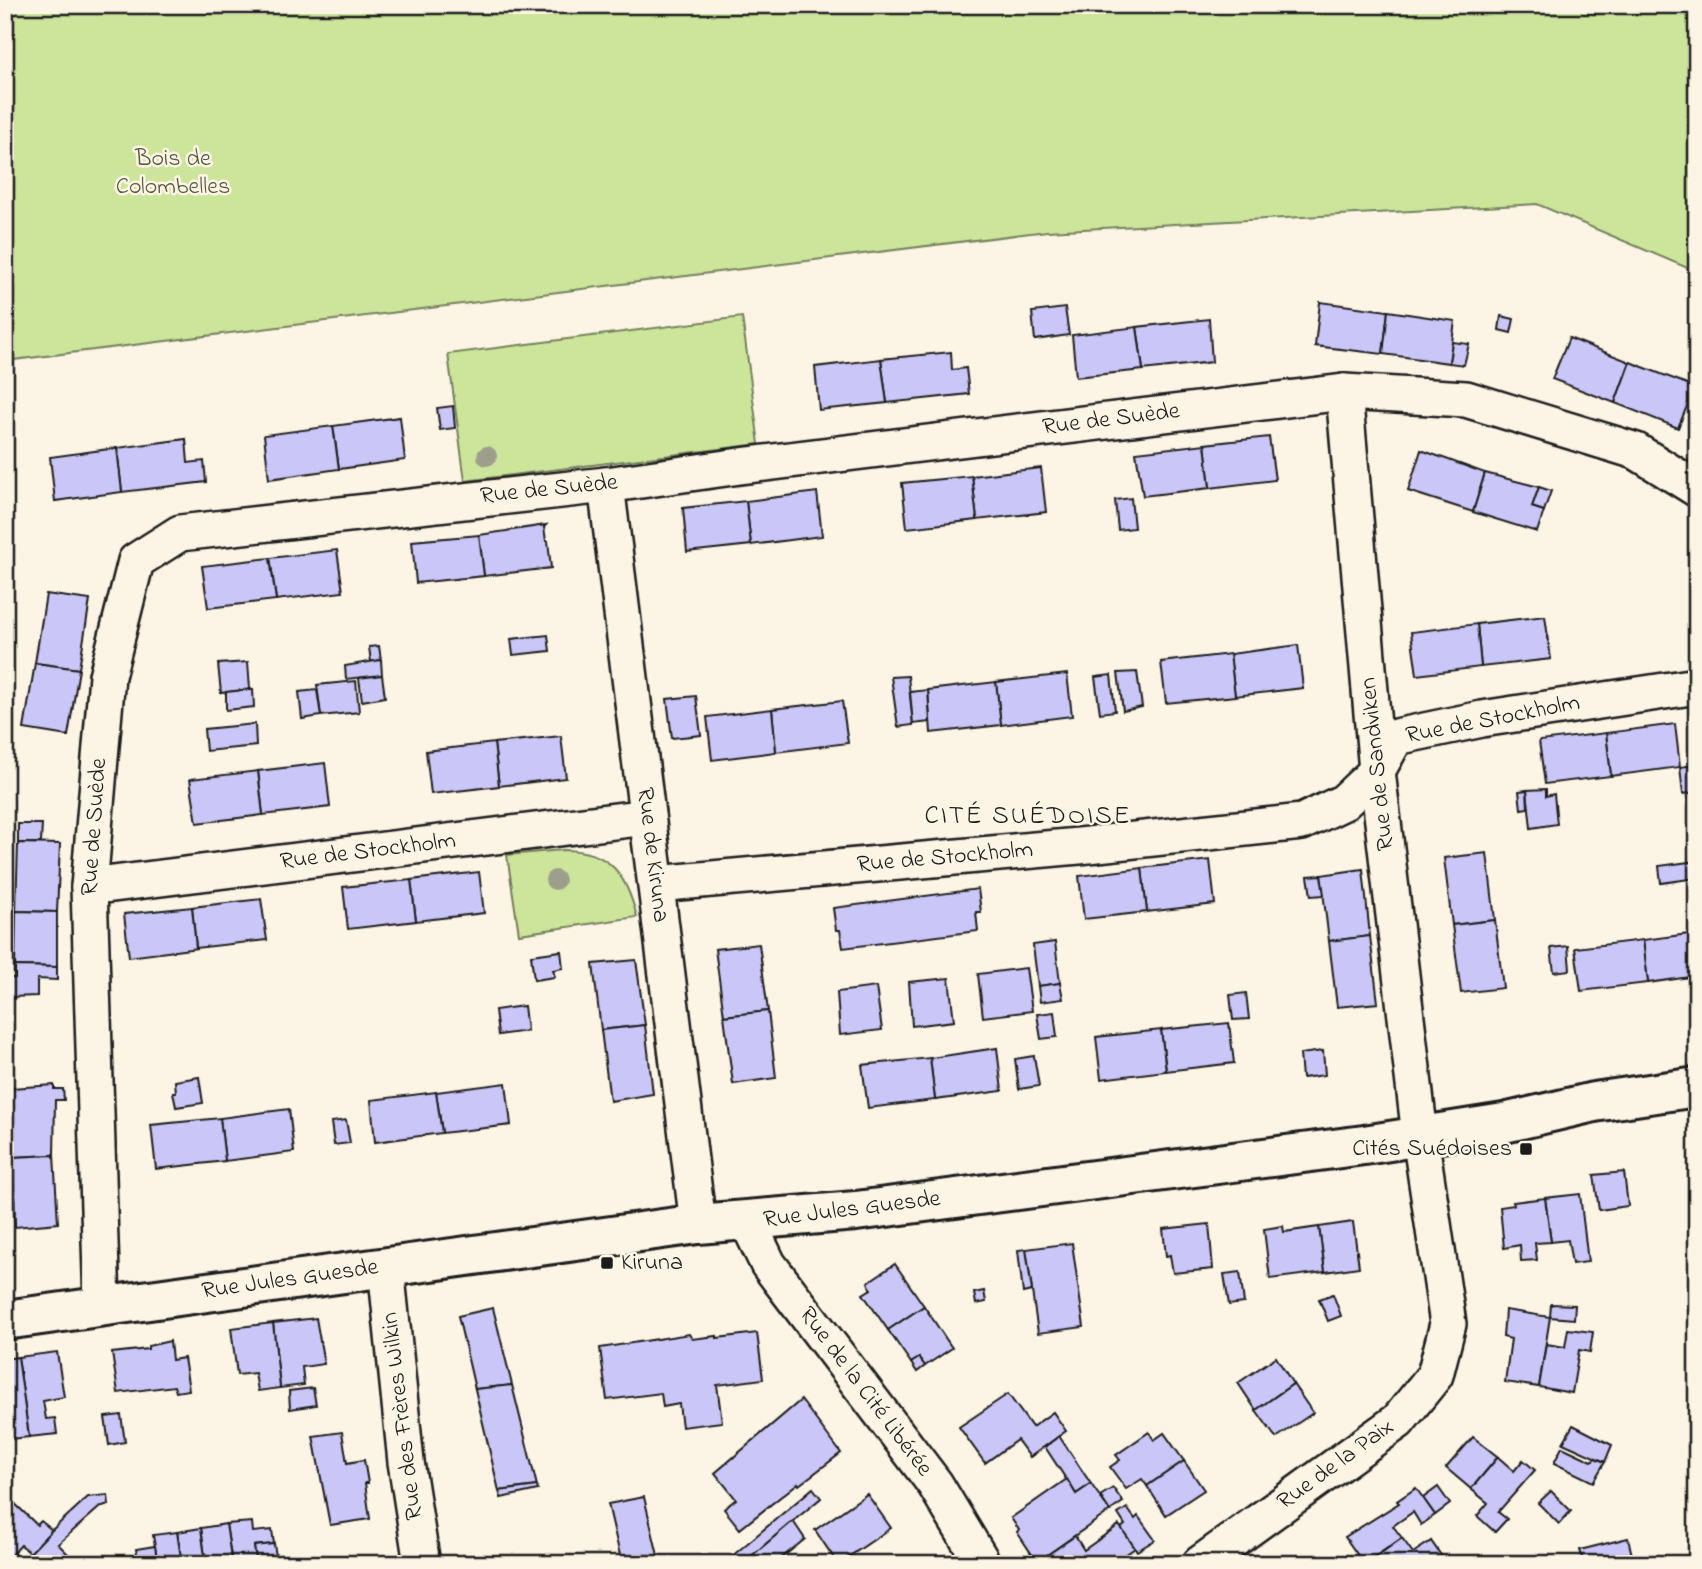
<svg xmlns="http://www.w3.org/2000/svg" width="1702" height="1569" viewBox="0 0 1702 1569" font-family="'Indie Flower',sans-serif">
<style>
.green{fill:#cde59b;stroke:#74805c;stroke-width:2}
.building{fill:#cbc6f8;stroke:#1c1c1c;stroke-width:2}
.lines{fill:none;stroke-linecap:round;stroke-linejoin:round}
.minor-casing{stroke:#1c1c1c;stroke-width:40}
.tertiary-casing{stroke:#1c1c1c;stroke-width:44}
.minor{stroke:#fcf5e5;stroke-width:35}
.tertiary{stroke:#fcf5e5;stroke-width:38}
.tree{fill:#9e9f8b}
.poi-dot{fill:#1c1c1c;stroke:#fcf5e5;stroke-width:2.5}
.labels{text-anchor:middle;dominant-baseline:central;stroke-width:5;stroke-linejoin:round;paint-order:stroke}
.park-label{font-size:24px;fill:#515842;stroke:#fcf5e5}
.street-label{font-size:24px;fill:#1c1c1c;stroke:#fcf5e5}
.poi-label{font-size:24px;fill:#1c1c1c;stroke:#fcf5e5;text-anchor:end}
.neighbourhood-label{font-size:26px;letter-spacing:2px;fill:#1c1c1c;stroke:#fcf5e5}
</style>
<rect width="100%" height="100%" fill="#fcf5e5"/>
<filter id="ink" filterUnits="userSpaceOnUse"><feTurbulence type="fractalNoise" baseFrequency=".0143" numOctaves="2"/><feDisplacementMap in="SourceGraphic" scale="14" xChannelSelector="R" yChannelSelector="G"/><feConvolveMatrix kernelMatrix="1 2 1 2 8 2 1 2 1" color-interpolation-filters="sRGB"/></filter>
<g filter="url(#ink)">
<g class="green">
<polygon points="5,5 1636,5 1697,17 1697,272 1537,204 1047,231 5,361"/>
<polygon points="742,317 759,444 465,481 448,354"/>
<path d="M563,850C611,850 626,875 637,917L519,934L507,855Z"/>
</g>
<g class="building">
<polygon points="1320,302 1388,311 1383,354 1315,346"/>
<polygon points="1065,308 1069,335 1035,340 1032,312"/>
<polygon points="1388,311 1455,321 1449,363 1383,354"/>
<polygon points="1501,316 1514,319 1511,333 1499,330"/>
<polygon points="1209,319 1212,362 1143,370 1137,327"/>
<polygon points="1137,327 1143,370 1076,377 1072,335"/>
<polygon points="1569,338 1630,362 1615,403 1552,379"/>
<polygon points="1452,342 1469,344 1464,365 1449,363"/>
<polygon points="951,352 952,370 966,368 969,394 887,403 881,359"/>
<polygon points="881,359 887,403 819,410 815,367"/>
<polygon points="1630,362 1695,387 1678,428 1615,403"/>
<polygon points="453,406 455,428 440,430 437,408"/>
<polygon points="400,417 405,460 339,469 333,426"/>
<polygon points="333,426 339,469 269,479 264,435"/>
<polygon points="1269,437 1275,480 1210,488 1205,444"/>
<polygon points="186,439 188,463 204,461 206,482 122,492 117,448"/>
<polygon points="1205,444 1210,488 1143,496 1136,452"/>
<polygon points="117,448 122,492 55,501 50,457"/>
<polygon points="1421,450 1485,473 1473,512 1408,491"/>
<polygon points="1041,468 1046,512 977,520 972,476"/>
<polygon points="1485,473 1539,487 1532,507 1544,511 1537,532 1473,512"/>
<polygon points="972,476 977,520 907,528 902,483"/>
<polygon points="1539,487 1551,491 1544,511 1532,507"/>
<polygon points="817,492 822,536 751,545 746,501"/>
<polygon points="1131,498 1134,528 1118,530 1115,500"/>
<polygon points="746,501 751,545 687,552 683,508"/>
<polygon points="546,525 544,527 546,541 548,541 551,568 484,576 479,535"/>
<polygon points="479,535 484,576 416,583 412,541"/>
<polygon points="337,550 343,592 276,600 270,558"/>
<polygon points="270,558 276,600 208,608 202,566"/>
<polygon points="46,594 90,600 79,669 35,663"/>
<polygon points="1545,616 1551,659 1481,667 1477,624"/>
<polygon points="1477,624 1481,667 1417,675 1411,632"/>
<polygon points="548,635 550,651 513,655 511,639"/>
<polygon points="1298,645 1303,688 1235,696 1230,654"/>
<polygon points="379,646 381,660 371,662 369,647"/>
<polygon points="1230,654 1235,696 1166,703 1161,662"/>
<polygon points="381,660 382,675 346,679 345,666"/>
<polygon points="248,662 250,689 221,693 218,664"/>
<polygon points="35,663 79,669 68,736 24,729"/>
<polygon points="1137,672 1142,707 1123,711 1118,673"/>
<polygon points="1067,674 1072,716 1001,725 996,682"/>
<polygon points="382,675 385,697 362,701 359,678"/>
<polygon points="1111,675 1115,711 1100,713 1095,677"/>
<polygon points="908,676 913,725 898,727 891,677"/>
<polygon points="356,681 359,712 321,716 317,685"/>
<polygon points="996,682 1001,725 931,733 928,690"/>
<polygon points="253,689 254,707 226,710 226,692"/>
<polygon points="317,690 321,716 302,719 299,692"/>
<polygon points="928,690 930,722 913,724 910,692"/>
<polygon points="696,696 701,735 672,738 667,699"/>
<polygon points="842,701 848,743 776,752 772,709"/>
<polygon points="772,709 776,752 712,760 707,717"/>
<polygon points="255,724 256,746 206,751 204,729"/>
<polygon points="1675,724 1680,767 1611,776 1606,733"/>
<polygon points="1606,733 1611,776 1545,784 1539,741"/>
<polygon points="561,736 566,778 499,786 494,743"/>
<polygon points="494,743 499,786 431,794 426,751"/>
<polygon points="325,763 330,807 263,815 258,771"/>
<polygon points="1694,765 1697,792 1683,794 1680,767"/>
<polygon points="258,771 263,815 197,823 190,779"/>
<polygon points="1546,789 1546,796 1554,794 1557,824 1531,828 1527,790"/>
<polygon points="1527,790 1528,808 1521,809 1519,791"/>
<polygon points="18,824 42,824 41,843 18,843"/>
<polygon points="18,843 60,844 57,912 16,911"/>
<polygon points="1487,853 1495,920 1452,925 1444,858"/>
<polygon points="1210,860 1215,904 1147,912 1142,868"/>
<polygon points="1697,861 1697,878 1661,883 1659,866"/>
<polygon points="1142,868 1147,912 1084,919 1079,876"/>
<polygon points="1363,869 1370,936 1329,941 1321,875"/>
<polygon points="479,872 484,913 416,921 411,880"/>
<polygon points="1321,875 1324,895 1311,896 1308,876"/>
<polygon points="411,880 416,921 348,929 343,887"/>
<polygon points="978,889 981,912 976,912 978,931 843,948 840,930 836,930 833,908"/>
<polygon points="261,899 267,940 196,948 192,907"/>
<polygon points="192,907 196,948 198,948 129,957 124,914"/>
<polygon points="16,911 57,912 57,967 15,966"/>
<polygon points="1495,920 1503,988 1461,993 1452,925"/>
<polygon points="1697,933 1697,976 1648,983 1643,940"/>
<polygon points="1370,936 1378,1003 1337,1007 1329,941"/>
<polygon points="1643,940 1648,983 1581,991 1575,948"/>
<polygon points="1055,942 1060,983 1038,986 1033,945"/>
<polygon points="759,944 768,1011 724,1016 715,949"/>
<polygon points="1568,946 1570,970 1554,972 1551,948"/>
<polygon points="561,951 563,968 553,970 555,977 534,980 531,955"/>
<polygon points="636,960 645,1025 601,1030 593,964"/>
<polygon points="15,966 57,967 57,980 37,979 37,996 10,997 10,978 15,978"/>
<polygon points="1026,968 1032,1011 983,1017 978,974"/>
<polygon points="949,978 954,1021 912,1026 909,982"/>
<polygon points="1060,983 1063,999 1040,1002 1038,986"/>
<polygon points="876,987 882,1030 840,1035 837,992"/>
<polygon points="1246,993 1249,1019 1233,1020 1230,995"/>
<polygon points="524,1006 527,1031 498,1035 495,1010"/>
<polygon points="768,1011 776,1078 733,1084 724,1016"/>
<polygon points="1054,1012 1057,1037 1041,1039 1037,1014"/>
<polygon points="1229,1023 1234,1063 1166,1071 1161,1030"/>
<polygon points="645,1025 653,1094 610,1101 601,1030"/>
<polygon points="1161,1030 1166,1071 1101,1079 1096,1037"/>
<polygon points="997,1048 1002,1091 935,1100 930,1058"/>
<polygon points="1323,1051 1325,1075 1302,1078 1300,1054"/>
<polygon points="1034,1056 1039,1086 1019,1089 1015,1059"/>
<polygon points="930,1058 935,1100 868,1108 862,1065"/>
<polygon points="199,1077 203,1103 176,1107 173,1092 176,1092 175,1081"/>
<polygon points="506,1083 511,1125 442,1133 436,1092"/>
<polygon points="54,1085 54,1089 63,1089 64,1100 55,1100 54,1155 13,1157 12,1088"/>
<polygon points="436,1092 442,1133 375,1142 371,1100"/>
<polygon points="289,1109 294,1152 225,1161 220,1118"/>
<polygon points="220,1118 225,1161 156,1169 151,1125"/>
<polygon points="346,1120 350,1143 334,1145 331,1122"/>
<polygon points="54,1155 58,1223 15,1227 13,1157"/>
<polygon points="1624,1172 1628,1206 1599,1210 1594,1175"/>
<polygon points="1580,1194 1588,1262 1572,1264 1568,1240 1551,1242 1545,1198"/>
<polygon points="1545,1198 1551,1242 1535,1243 1537,1260 1521,1261 1520,1245 1504,1248 1500,1207 1514,1205 1513,1202"/>
<polygon points="1353,1222 1359,1267 1325,1272 1319,1227"/>
<polygon points="1209,1224 1213,1269 1173,1273 1170,1255 1166,1256 1163,1229"/>
<polygon points="1283,1226 1284,1232 1319,1227 1325,1272 1270,1279 1264,1229"/>
<polygon points="1072,1243 1084,1327 1038,1333 1026,1249"/>
<polygon points="1026,1249 1032,1291 1023,1293 1018,1250"/>
<polygon points="895,1264 924,1306 888,1330 863,1294 871,1289 868,1282"/>
<polygon points="1240,1272 1244,1303 1229,1305 1224,1274"/>
<polygon points="984,1291 986,1302 976,1304 974,1293"/>
<polygon points="1333,1294 1341,1316 1328,1321 1319,1299"/>
<polygon points="1551,1304 1575,1305 1574,1319 1550,1317"/>
<polygon points="924,1306 952,1348 925,1366 919,1358 911,1363 888,1330"/>
<polygon points="493,1308 512,1385 475,1389 458,1316"/>
<polygon points="1505,1310 1550,1317 1539,1387 1505,1382 1511,1339 1503,1337"/>
<polygon points="316,1318 324,1364 302,1367 304,1385 280,1388 273,1323"/>
<polygon points="273,1323 280,1388 258,1391 255,1373 237,1375 231,1328"/>
<polygon points="1568,1329 1593,1332 1590,1352 1579,1350 1572,1393 1539,1387 1546,1344 1565,1347"/>
<polygon points="757,1333 763,1379 717,1385 722,1422 682,1427 679,1404 663,1407 661,1393 607,1400 600,1348 689,1334 692,1339 717,1336 717,1338"/>
<polygon points="170,1341 172,1360 184,1358 189,1390 176,1392 174,1386 118,1393 112,1353 148,1349 148,1346"/>
<polygon points="57,1352 64,1397 43,1401 46,1419 55,1418 57,1434 29,1437 18,1357"/>
<polygon points="18,1357 29,1437 10,1439 5,1411 5,1359"/>
<polygon points="1276,1357 1293,1384 1256,1410 1238,1383"/>
<polygon points="919,1358 925,1366 917,1372 911,1363"/>
<polygon points="1293,1384 1313,1413 1276,1438 1256,1410"/>
<polygon points="512,1385 537,1486 499,1491 475,1389"/>
<polygon points="313,1388 316,1405 290,1409 289,1391"/>
<polygon points="1008,1394 1032,1427 1053,1412 1066,1431 1030,1457 1017,1440 985,1463 959,1427"/>
<polygon points="801,1400 841,1453 799,1485 798,1483 740,1529 724,1509 736,1499 715,1473"/>
<polygon points="121,1415 125,1442 109,1445 105,1417"/>
<polygon points="1573,1425 1612,1445 1605,1462 1563,1443"/>
<polygon points="342,1432 347,1463 364,1460 368,1483 365,1483 370,1519 330,1525 313,1436"/>
<polygon points="1149,1432 1154,1440 1164,1433 1184,1461 1147,1486 1142,1479 1126,1489 1110,1467 1120,1460 1116,1455"/>
<polygon points="1059,1436 1091,1484 1076,1494 1045,1447"/>
<polygon points="1473,1437 1498,1457 1471,1489 1446,1468"/>
<polygon points="1562,1447 1592,1461 1595,1458 1605,1462 1593,1482 1554,1463"/>
<polygon points="1498,1457 1514,1471 1523,1460 1535,1470 1498,1512 1507,1519 1495,1532 1477,1516 1488,1503 1471,1489"/>
<polygon points="1184,1461 1204,1490 1166,1515 1147,1486"/>
<polygon points="1067,1479 1076,1494 1091,1484 1110,1511 1037,1562 1017,1532 1019,1530 1011,1518"/>
<polygon points="537,1486 538,1490 501,1498 499,1491"/>
<polygon points="1438,1487 1450,1504 1435,1515 1423,1498"/>
<polygon points="813,1488 821,1498 742,1564 733,1564 731,1557"/>
<polygon points="1113,1488 1123,1502 1110,1511 1100,1496"/>
<polygon points="1416,1488 1435,1515 1421,1525 1413,1512 1393,1526 1402,1538 1364,1564 1345,1537 1399,1503 1397,1501"/>
<polygon points="1551,1491 1571,1511 1559,1524 1538,1503"/>
<polygon points="5,1494 37,1525 41,1521 52,1530 30,1553 21,1545 9,1558 5,1554"/>
<polygon points="867,1494 891,1528 838,1564 815,1530"/>
<polygon points="108,1495 109,1505 99,1508 58,1544 78,1564 36,1564 38,1561 30,1553 52,1530 88,1497"/>
<polygon points="644,1497 660,1564 622,1564 608,1504"/>
<polygon points="1127,1508 1135,1519 1138,1516 1155,1540 1137,1551 1121,1528 1125,1525 1118,1514"/>
<polygon points="793,1521 805,1539 774,1564 742,1564"/>
<polygon points="252,1522 253,1532 272,1530 274,1544 254,1546 257,1564 232,1564 226,1524"/>
<polygon points="226,1524 232,1564 206,1564 201,1528"/>
<polygon points="1119,1525 1135,1548 1112,1564 1038,1564 1037,1562 1075,1536 1084,1550"/>
<polygon points="201,1528 206,1564 182,1564 177,1532"/>
<polygon points="177,1532 182,1564 138,1564 138,1561 157,1559 153,1535"/>
<polygon points="1402,1538 1413,1553 1431,1541 1447,1564 1366,1564"/>
<polygon points="1628,1538 1634,1564 1584,1564 1580,1550"/>
<polygon points="274,1544 276,1556 256,1558 254,1546"/>
<polygon points="155,1546 157,1559 138,1561 136,1549"/>
</g>
<g class="lines">
<g class="minor-casing">
<g id="minor">
<polyline points="606,485 698,1224"/>
<polyline points="656,884 1079,846 1302,822 1344,802 1377,771 1396,737 1482,719 1697,686"/>
<polyline points="89,887 647,817"/>
<polyline points="748,1222 768,1264 935,1484 983,1564"/>
<polyline points="386,1267 406,1462 422,1564"/>
<polyline points="102,1306 89,887 107,676 136,561 180,533 606,485 740,466 1344,392 1466,399 1636,451 1697,489"/>
<polyline points="1200,1564 1398,1421 1435,1375 1448,1324 1420,1136 1377,771 1344,392"/>
</g>
</g>
<g class="tertiary-casing">
<polyline id="tertiary" points="5,1320 698,1224 856,1211 1364,1145 1504,1123 1594,1102 1697,1087"/>
</g>
<use href="#minor" class="minor"/>
<use href="#tertiary" class="tertiary"/>
</g>
<g class="tree">
<circle cx="487" cy="456" r="10"/>
<circle cx="555" cy="880" r="10"/>
</g>
</g>
<g class="poi-dot">
<rect x="1519" y="1142" width="14" height="14" rx="3.5"/>
<rect x="600" y="1256" width="14" height="14" rx="3.5"/>
</g>
<g class="labels">
<g class="park-label">
<text x="173" y="159">Bois de<tspan x="173" dy="28">Colombelles</tspan></text>
</g>
<g class="street-label">
<text transform="translate(1111 420) rotate(-7)">Rue de Suède</text>
<text transform="translate(549 490) rotate(-6)">Rue de Suède</text>
<text transform="translate(1493 720) rotate(-11)">Rue de Stockholm</text>
<text transform="translate(1378 764) rotate(-96)">Rue de Sandviken</text>
<text transform="translate(95 827) rotate(-86)">Rue de Suède</text>
<text transform="translate(368 852) rotate(-7)">Rue de Stockholm</text>
<text transform="translate(652 855) rotate(83)">Rue de Kiruna</text>
<text transform="translate(945 858) rotate(-5)">Rue de Stockholm</text>
<text transform="translate(852 1210) rotate(-7)">Rue Jules Guesde</text>
<text transform="translate(290 1280) rotate(-8)">Rue Jules Guesde</text>
<text transform="translate(865 1392) rotate(53)">Rue de la Cité Libérée</text>
<text transform="translate(403 1416) rotate(-97)">Rue des Frères Wilkin</text>
<text transform="translate(1336 1465) rotate(-36)">Rue de la Paix</text>
</g>
<g class="poi-label">
<text x="1512" y="1149">Cités Suédoises</text>
<text x="621" y="1263" text-anchor="start">Kiruna</text>
</g>
<g class="neighbourhood-label">
<text x="1028" y="817">CITÉ SUÉDOISE</text>
</g>
</g>
<rect width="1702" height="1569" fill="none" stroke="#fcf5e5" stroke-width="28"/>
<rect x="14" y="14" width="1674" height="1541" fill="none" stroke="#1c1c1c" stroke-width="2.5" filter="url(#ink)"/>
</svg>
